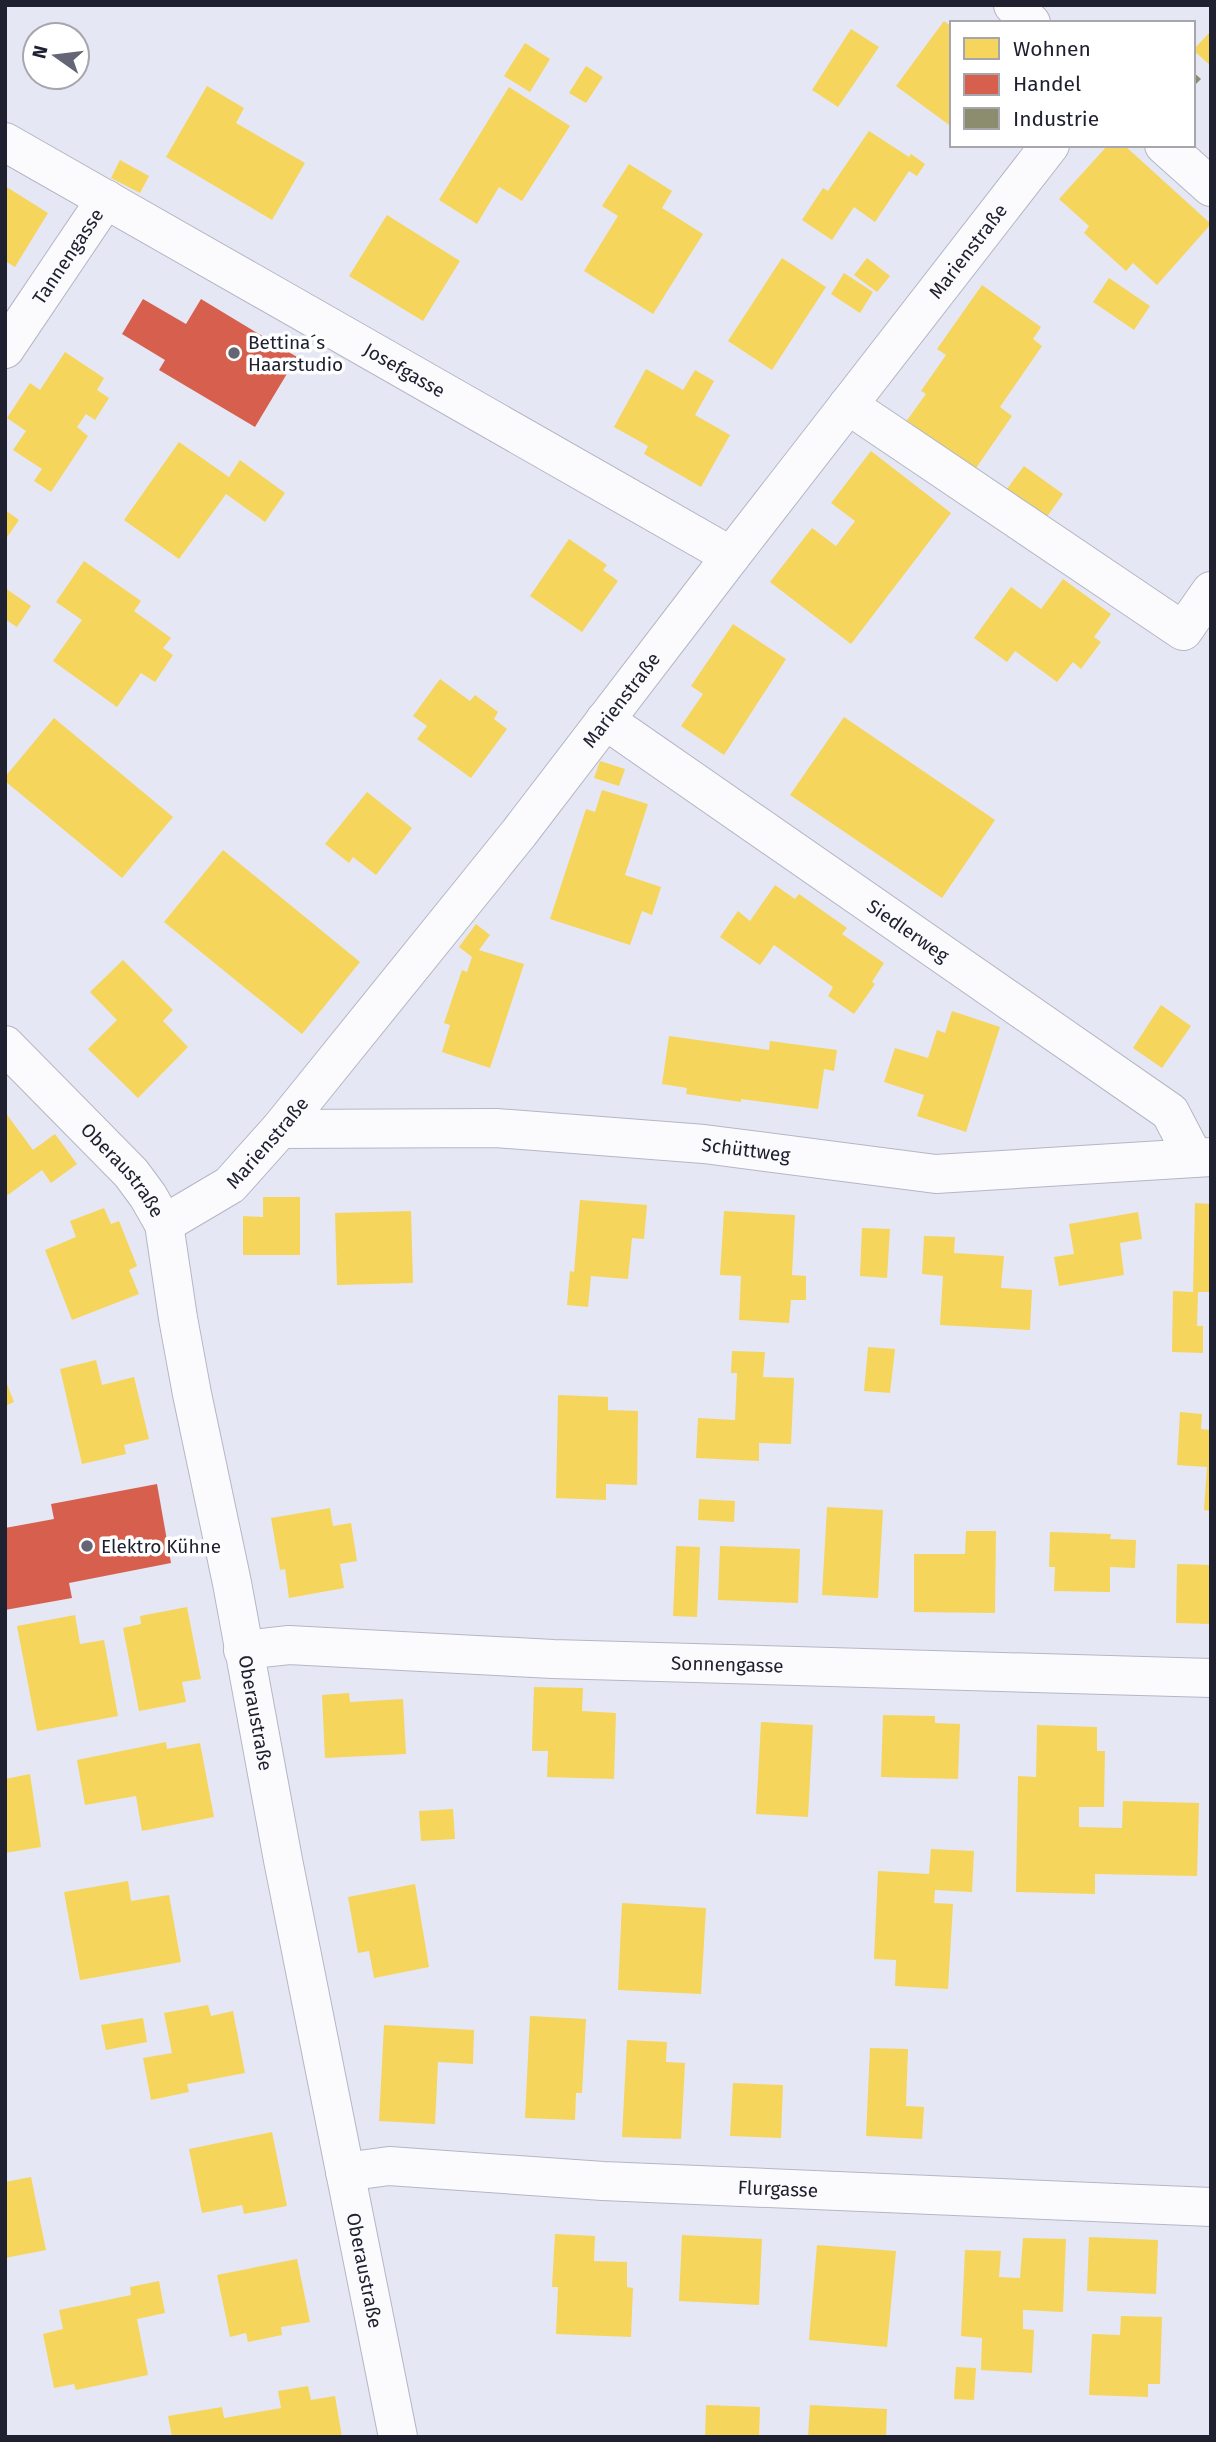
<svg xmlns="http://www.w3.org/2000/svg" width="1216" height="2442" viewBox="0 0 1216 2442" font-family="'Fira Sans',sans-serif">
<style>
.homes{fill:#f6d55c}
.shops{fill:#d6604d}
.industry{fill:#8c8c6e}
.lines{fill:none;stroke-linecap:round;stroke-linejoin:round}
.minor-casing{stroke:#b4b6c4;stroke-width:40}
.minor{stroke:#fbfbfe;stroke-width:38}
.poi-dot{fill:#656675;stroke:#fff;stroke-width:2.5}
.labels{text-anchor:middle;dominant-baseline:central;stroke-width:7;stroke-linejoin:round;paint-order:stroke}
.street-label{font-size:19px;fill:#202130;stroke:#fff}
.poi-label{font-size:19px;fill:#202130;stroke:#fff;text-anchor:start}
</style>
<rect width="100%" height="100%" fill="#e5e7f5"/>
<g class="homes">
<polygon points="944,21 952,27 952,127 896,86"/>
<polygon points="851,29 879,47 838,107 812,90"/>
<polygon points="1211,31 1211,66 1193,50"/>
<polygon points="525,43 550,59 530,92 504,76"/>
<polygon points="586,66 603,77 586,103 569,93"/>
<polygon points="207,86 244,108 236,123 305,163 272,220 166,157"/>
<polygon points="509,87 570,126 522,201 499,187 477,224 439,200"/>
<polygon points="869,131 909,157 911,154 925,164 917,176 909,171 875,222 854,207 832,240 802,220 823,188 828,191"/>
<polygon points="1108,145 1124,145 1211,224 1157,285 1133,263 1126,271 1084,233 1089,226 1059,199"/>
<polygon points="120,160 149,176 140,193 111,178"/>
<polygon points="629,164 672,191 662,208 703,234 653,314 584,271 618,216 602,206"/>
<polygon points="5,186 48,213 15,267 5,261"/>
<polygon points="387,215 460,261 423,321 349,276"/>
<polygon points="782,258 826,287 772,370 728,341"/>
<polygon points="867,258 890,276 877,292 854,275"/>
<polygon points="844,273 873,292 860,313 831,294"/>
<polygon points="1109,278 1150,306 1134,330 1093,302"/>
<polygon points="982,285 1041,327 1033,339 1042,346 1000,407 1012,416 974,471 905,423 926,394 921,391 946,355 937,349"/>
<polygon points="65,352 104,378 97,390 109,398 95,420 86,414 77,427 88,436 51,492 34,481 42,469 13,450 26,431 7,418 30,383 40,390"/>
<polygon points="646,369 683,390 695,370 714,381 695,415 730,435 701,487 644,454 648,446 614,427"/>
<polygon points="179,442 229,477 240,460 285,493 265,522 226,494 179,559 124,520"/>
<polygon points="871,451 951,513 851,644 770,582 812,528 836,546 855,521 831,503"/>
<polygon points="1024,466 1063,494 1044,521 1004,493"/>
<polygon points="5,510 19,520 5,540"/>
<polygon points="569,539 607,565 603,570 618,581 582,632 530,596"/>
<polygon points="84,561 141,601 134,611 171,638 163,648 173,655 155,682 141,673 117,707 53,661 82,620 56,602"/>
<polygon points="1063,579 1111,614 1094,637 1101,642 1081,669 1073,662 1057,682 1015,651 1007,662 974,638 1011,587 1041,609"/>
<polygon points="5,588 31,606 17,627 5,619"/>
<polygon points="733,624 786,659 724,755 681,726 703,694 691,686"/>
<polygon points="440,679 470,701 475,695 498,712 494,719 507,729 471,778 417,739 427,726 413,716"/>
<polygon points="844,717 995,820 942,898 790,795"/>
<polygon points="54,718 173,817 122,878 5,781 5,777"/>
<polygon points="600,761 625,769 619,786 594,778"/>
<polygon points="602,790 648,804 625,875 661,887 652,915 642,911 630,945 550,919 586,809 595,812"/>
<polygon points="367,792 412,828 376,875 353,857 349,863 325,844"/>
<polygon points="223,850 360,962 302,1034 164,922"/>
<polygon points="775,885 795,899 799,894 847,928 842,934 884,963 872,982 875,984 854,1014 828,996 833,987 774,945 760,965 720,937 738,911 750,921"/>
<polygon points="476,924 490,935 479,950 524,964 490,1068 442,1052 450,1025 444,1023 462,970 467,972 472,957 459,947"/>
<polygon points="123,960 173,1010 163,1021 188,1047 138,1098 88,1049 117,1020 90,992"/>
<polygon points="1161,1005 1191,1026 1162,1068 1133,1048"/>
<polygon points="952,1011 1000,1027 966,1132 917,1116 924,1095 884,1082 895,1048 928,1058 937,1030 945,1033"/>
<polygon points="669,1036 769,1050 770,1041 837,1050 834,1071 824,1069 818,1109 741,1099 741,1102 686,1094 687,1088 662,1084"/>
<polygon points="5,1112 33,1150 55,1134 77,1164 51,1183 42,1170 5,1197"/>
<polygon points="263,1197 300,1197 300,1255 243,1255 243,1216 263,1217"/>
<polygon points="580,1200 647,1205 644,1239 632,1238 628,1279 591,1276 588,1307 567,1305 570,1271 574,1272"/>
<polygon points="1195,1203 1211,1204 1211,1292 1198,1292 1197,1326 1203,1326 1203,1353 1172,1352 1173,1291 1193,1292"/>
<polygon points="104,1208 111,1224 119,1221 137,1266 129,1270 139,1294 72,1320 45,1250 76,1237 70,1221"/>
<polygon points="411,1211 413,1283 337,1285 335,1213"/>
<polygon points="724,1211 795,1215 792,1275 806,1276 806,1300 791,1300 789,1323 739,1320 741,1276 720,1275"/>
<polygon points="1138,1212 1142,1239 1120,1243 1124,1275 1059,1286 1054,1257 1074,1254 1069,1224"/>
<polygon points="862,1228 890,1229 887,1278 860,1276"/>
<polygon points="924,1236 955,1237 954,1253 1004,1256 1001,1288 1032,1290 1030,1330 940,1325 943,1276 922,1274"/>
<polygon points="868,1347 895,1349 890,1393 864,1391"/>
<polygon points="732,1351 765,1352 763,1377 794,1378 791,1444 759,1443 759,1461 696,1458 698,1418 735,1420 737,1373 731,1373"/>
<polygon points="96,1360 102,1385 134,1377 149,1439 124,1445 126,1454 82,1464 60,1369"/>
<polygon points="5,1379 14,1402 5,1406"/>
<polygon points="558,1395 608,1397 608,1410 638,1411 637,1485 606,1484 606,1500 556,1498"/>
<polygon points="1180,1412 1202,1414 1201,1429 1211,1430 1211,1511 1204,1510 1207,1467 1177,1465"/>
<polygon points="699,1499 735,1501 734,1522 698,1520"/>
<polygon points="827,1507 883,1510 878,1598 822,1595"/>
<polygon points="330,1508 333,1526 351,1523 357,1561 340,1564 344,1588 289,1598 285,1569 280,1570 271,1518"/>
<polygon points="966,1531 996,1531 995,1613 914,1612 914,1554 965,1554"/>
<polygon points="1050,1532 1111,1534 1110,1539 1136,1540 1135,1568 1110,1567 1110,1592 1054,1591 1055,1567 1049,1567"/>
<polygon points="676,1546 700,1547 697,1617 673,1616"/>
<polygon points="720,1546 800,1549 798,1603 718,1600"/>
<polygon points="1177,1564 1211,1565 1211,1624 1176,1623"/>
<polygon points="187,1607 201,1679 182,1682 186,1702 139,1711 123,1628 141,1624 140,1616"/>
<polygon points="75,1615 80,1644 104,1640 118,1716 37,1731 17,1626"/>
<polygon points="534,1687 583,1688 582,1711 616,1713 614,1779 547,1777 548,1751 532,1751"/>
<polygon points="349,1693 350,1702 403,1699 406,1754 325,1758 322,1695"/>
<polygon points="883,1715 935,1716 935,1723 960,1724 958,1779 881,1777"/>
<polygon points="761,1722 813,1725 808,1817 756,1814"/>
<polygon points="1037,1725 1097,1727 1097,1751 1105,1751 1104,1807 1079,1807 1079,1827 1122,1828 1123,1801 1199,1803 1197,1876 1095,1874 1095,1894 1016,1892 1018,1776 1036,1777"/>
<polygon points="166,1742 167,1749 200,1743 214,1817 142,1831 136,1796 85,1805 77,1760"/>
<polygon points="30,1774 41,1847 5,1853 5,1779"/>
<polygon points="453,1809 455,1839 421,1841 419,1811"/>
<polygon points="931,1849 974,1851 972,1892 935,1890 934,1903 953,1904 948,1989 895,1986 896,1960 874,1959 878,1871 929,1874"/>
<polygon points="128,1881 131,1901 169,1895 181,1962 80,1980 64,1892"/>
<polygon points="415,1884 429,1967 374,1978 369,1951 358,1953 348,1897"/>
<polygon points="622,1903 706,1908 701,1994 618,1990"/>
<polygon points="208,2005 211,2016 233,2011 245,2073 187,2084 189,2092 151,2100 143,2058 172,2053 164,2013"/>
<polygon points="530,2016 586,2019 582,2093 576,2093 575,2120 525,2118"/>
<polygon points="143,2018 147,2042 106,2050 101,2025"/>
<polygon points="384,2025 474,2030 473,2064 438,2062 435,2124 379,2121"/>
<polygon points="627,2040 667,2042 666,2062 685,2063 681,2139 622,2137"/>
<polygon points="870,2048 908,2049 906,2106 924,2107 922,2139 866,2136"/>
<polygon points="733,2083 783,2085 781,2138 730,2136"/>
<polygon points="272,2132 287,2206 244,2214 242,2205 202,2213 189,2149"/>
<polygon points="31,2177 46,2250 5,2258 5,2182"/>
<polygon points="555,2234 595,2236 594,2261 627,2262 627,2287 633,2288 631,2337 556,2334 558,2287 552,2287"/>
<polygon points="682,2235 762,2239 759,2305 679,2301"/>
<polygon points="1089,2237 1158,2240 1156,2294 1087,2291"/>
<polygon points="1023,2238 1066,2239 1063,2312 1023,2310 1023,2329 1034,2330 1032,2373 981,2370 982,2338 961,2336 965,2250 1001,2251 999,2277 1020,2278"/>
<polygon points="817,2245 896,2251 887,2347 809,2340"/>
<polygon points="297,2259 310,2322 281,2327 282,2335 248,2342 246,2333 230,2337 217,2275"/>
<polygon points="159,2281 165,2313 137,2319 148,2375 76,2390 74,2384 54,2388 43,2334 63,2329 59,2310 131,2295 130,2287"/>
<polygon points="1121,2316 1162,2317 1160,2384 1148,2384 1148,2397 1089,2395 1092,2334 1120,2335"/>
<polygon points="956,2367 976,2368 974,2400 954,2399"/>
<polygon points="308,2386 311,2400 335,2396 342,2437 172,2437 168,2416 222,2407 224,2418 281,2408 278,2391"/>
<polygon points="706,2405 760,2407 759,2437 705,2437"/>
<polygon points="810,2405 887,2409 886,2437 808,2437"/>
</g>
<g class="shops">
<polygon points="143,299 186,324 201,299 297,357 255,427 159,370 165,360 122,334"/>
<polygon points="157,1484 171,1563 69,1583 72,1598 5,1610 5,1528 54,1519 51,1504"/>
</g>
<polygon class="industry" points="1193,72 1201,79 1193,87"/>
<g class="lines">
<g class="minor-casing">
<g id="minor">
<polyline points="1013,5 1031,23"/>
<path id="s1" d="M5,142L731,556"/>
<polyline points="1164,145 1211,187"/>
<path id="s2" d="M5,349L106,199"/>
<polyline points="848,405 1183,631 1211,591"/>
<path id="s3" d="M605,720L1170,1112L1194,1158"/>
<path id="s4" d="M5,1045L131,1173L148,1196L164,1224L178,1318L192,1394L232,1583L283,1860L398,2437"/>
<path id="s5" d="M280,1129L496,1128L704,1144L936,1174L1211,1157"/>
<path id="s6" d="M164,1224L230,1185L280,1129L519,833L731,556L1050,145"/>
<path id="s7" d="M243,1650L289,1645L553,1659L1211,1678"/>
<path id="s8" d="M345,2172L389,2166L603,2181L1211,2207"/>
</g>
</g>
<use href="#minor" class="minor"/>
</g>
<g class="poi-dot">
<circle cx="234" cy="353" r="7"/>
<circle cx="87" cy="1546" r="7"/>
</g>
<g class="labels">
<g class="street-label">
<text stroke="none"><textPath href="#s6" startOffset="1267">Marienstraße</textPath></text>
<text stroke="none"><textPath href="#s2" startOffset="112">Tannengasse</textPath></text>
<text stroke="none"><textPath href="#s1" startOffset="460">Josefgasse</textPath></text>
<text stroke="none"><textPath href="#s6" startOffset="700">Marienstraße</textPath></text>
<text stroke="none"><textPath href="#s3" startOffset="369">Siedlerweg</textPath></text>
<text stroke="none"><textPath href="#s6" startOffset="133">Marienstraße</textPath></text>
<text stroke="none"><textPath href="#s5" startOffset="467">Schüttweg</textPath></text>
<text stroke="none"><textPath href="#s4" startOffset="172">Oberaustraße</textPath></text>
<text stroke="none"><textPath href="#s7" startOffset="485">Sonnengasse</textPath></text>
<text stroke="none"><textPath href="#s4" startOffset="738">Oberaustraße</textPath></text>
<text stroke="none"><textPath href="#s8" startOffset="434">Flurgasse</textPath></text>
<text stroke="none"><textPath href="#s4" startOffset="1306">Oberaustraße</textPath></text>
</g>
<g class="poi-label">
<text x="248" y="342">Bettina´s<tspan x="248" dy="22">Haarstudio</tspan></text>
<text x="101" y="1546">Elektro Kühne</text>
</g>
</g>
<rect width="1216" height="2442" fill="none" stroke="#202130" stroke-width="14"/>
<rect x="950" y="21" width="245" height="126" fill="#ffffff" stroke="#a6a6ac" stroke-width="2"/>
<rect x="964" y="38" width="35" height="21" fill="#f6d55c" stroke="#a6a6ac" stroke-width="2"/>
<text x="1013" y="56" font-size="21" fill="#202130">Wohnen</text>
<rect x="964" y="74" width="35" height="21" fill="#d6604d" stroke="#a6a6ac" stroke-width="2"/>
<text x="1013" y="91" font-size="21" fill="#202130">Handel</text>
<rect x="964" y="108" width="35" height="21" fill="#8c8c6e" stroke="#a6a6ac" stroke-width="2"/>
<text x="1013" y="126" font-size="21" fill="#202130">Industrie</text>
<g transform="translate(56 56) rotate(284)"><circle r="33" fill="#ffffff" stroke="#a6a6ac" stroke-width="2"/>
<path d="M0-5L12 26L0 18L-12 26Z" fill="#656675"/>
<text y="-10" font-size="19" font-weight="bold" text-anchor="middle" fill="#202130">N</text>
</g>
</svg>
